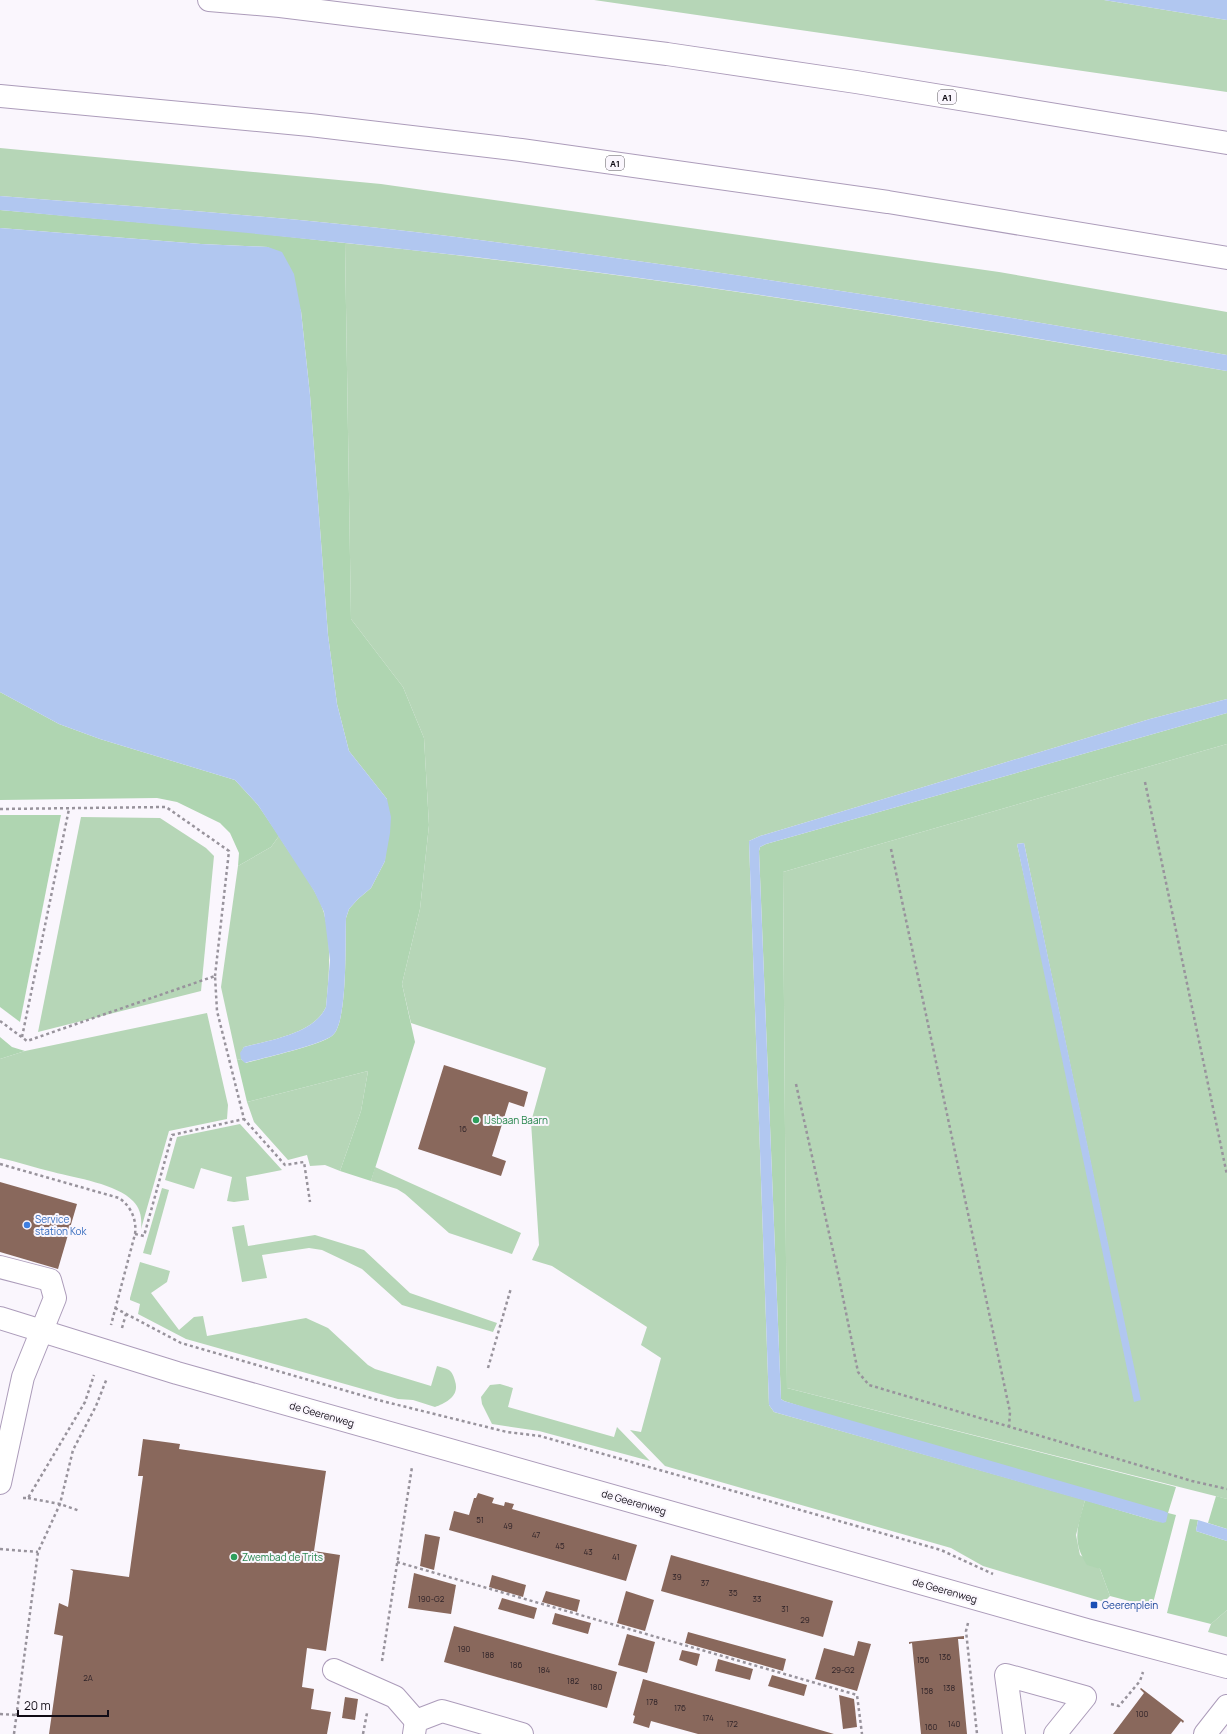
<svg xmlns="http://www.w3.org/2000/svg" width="1227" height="1734" viewBox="0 0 1227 1734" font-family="Manrope,sans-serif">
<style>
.green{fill:#b6d6b7;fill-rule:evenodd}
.forest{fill:#afd5b1}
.water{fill:#b1c7f0}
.building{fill:#89685c}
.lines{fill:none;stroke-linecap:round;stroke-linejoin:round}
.minor-casing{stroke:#ac9cba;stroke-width:24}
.major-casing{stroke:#ac9cba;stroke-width:24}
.highway-casing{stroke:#ac9cba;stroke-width:24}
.path{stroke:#98939c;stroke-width:2.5;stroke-dasharray:3 3;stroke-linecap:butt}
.minor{stroke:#fff;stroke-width:22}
.major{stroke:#fff;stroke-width:22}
.highway{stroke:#fff;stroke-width:22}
.leisure-dot{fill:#2e9e5b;stroke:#faf6fd;stroke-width:1.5}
.shop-dot{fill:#3f7fe0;stroke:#faf6fd;stroke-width:1.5}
.transit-dot{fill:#1a4fb4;stroke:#faf6fd;stroke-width:1.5}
.labels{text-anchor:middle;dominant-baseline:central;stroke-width:4;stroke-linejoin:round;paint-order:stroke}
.number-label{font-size:8px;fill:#2f2328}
.shield{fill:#faf6fd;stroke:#57525b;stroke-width:1}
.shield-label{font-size:9px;font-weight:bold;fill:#110c16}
.leisure-label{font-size:10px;fill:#27864d;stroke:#faf6fd;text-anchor:start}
.shop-label{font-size:10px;fill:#366cbe;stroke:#faf6fd;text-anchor:start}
.street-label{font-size:10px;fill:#110c16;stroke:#faf6fd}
.transit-label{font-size:10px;fill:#164399;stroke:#faf6fd;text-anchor:start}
</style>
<rect width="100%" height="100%" fill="#faf6fd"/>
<g class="green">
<polygon points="594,0 1104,0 1227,20 1227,92"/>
<path d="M0,148L381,184L999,272L1227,312V355C957,307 687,265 415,232C277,216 138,207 0,196Z"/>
<path d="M345,243C641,273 934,320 1227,371V699L1150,719L760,836L749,841L769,1405L774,1412L1085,1500L1076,1535L1080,1555L1100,1569L1110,1596L1104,1602L983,1566L951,1548L665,1466L630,1430L641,1432L661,1358L641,1345L647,1327L552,1266L532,1260L539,1245L531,1122L546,1068L411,1023L402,984L420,909L429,825L424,738L403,687L351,619Z"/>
<path d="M1227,744V1499L787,1388L783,872ZM1024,843L1140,1400L1017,844Z"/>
<polygon points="81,817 160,818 206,848 214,856 201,991 38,1032"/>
<path d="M279,836C291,856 319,892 324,913C332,944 329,976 326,1007C314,1034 270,1040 244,1047L241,1053V1059L237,1060L221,987L238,866L271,847Z"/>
<path d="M207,1013L228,1105L227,1119L169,1131L141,1229C142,1219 141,1209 133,1201C117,1184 76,1178 53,1172C36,1168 18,1162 0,1158V1059L25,1051Z"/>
<polygon points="368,1071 361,1111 340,1171 325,1165 310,1166 307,1155 288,1160 254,1122 247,1102"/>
<polygon points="240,1124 282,1170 246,1177 249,1200 234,1202 227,1201 232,1177 201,1168 194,1189 165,1180 177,1137"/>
<polygon points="375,1167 521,1233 512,1254 449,1233 405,1194 397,1189 371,1181"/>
<polygon points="162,1188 169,1190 151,1255 143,1253"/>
<polygon points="244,1225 248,1246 315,1235 364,1250 410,1293 497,1323 493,1332 402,1305 362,1269 322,1250 309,1248 262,1255 267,1278 242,1282 232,1227"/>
<path d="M140,1262L170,1271L167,1282L151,1293L179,1330L194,1317L203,1316L207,1336L306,1318L328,1328L368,1365L375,1369L431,1386L437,1366C440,1367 446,1368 449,1370C452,1372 454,1377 455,1381C460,1396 446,1403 435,1407L413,1400L398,1399L186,1339L138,1314L140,1304L130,1300V1298Z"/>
<polygon points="500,1384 513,1388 508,1407 614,1437 617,1427 650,1461 539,1431 492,1424 482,1404 481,1397 490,1385"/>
<polygon points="1227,1610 1227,1637 1208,1632 1211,1624"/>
</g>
<g class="forest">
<path d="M0,210L237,231L345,243L351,619L403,687L424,738L429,825L420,909L402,984L415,1042L371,1181L340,1171L361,1111L368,1071L247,1102L237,1060L241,1059L246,1063C263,1058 322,1045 333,1035C348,1021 345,941 346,918L349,909L358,899L371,888L385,861L387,799L349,751L337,704L328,635L310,395L301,311L268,247L201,244L0,228Z"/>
<polygon points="0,692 59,724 100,739 235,780 258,805 279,836 271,847 238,866 239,853 230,833 220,823 177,802 157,798 0,800"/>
<path d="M1227,713V744L783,872L787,1388L1176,1487L1168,1513L1176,1515L1152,1607L1110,1596L1100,1569L1087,1565C1071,1540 1078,1526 1085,1500L1162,1523L784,1401L781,1399L759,851L760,847L766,844Z"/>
<polygon points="0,815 61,815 20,1022 0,1007"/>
<polygon points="0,1037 12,1047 25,1051 0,1059"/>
<polygon points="1216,1496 1227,1499 1227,1529 1208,1523"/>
<polygon points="1190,1519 1198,1520 1196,1531 1227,1541 1227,1610 1211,1624 1167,1613"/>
</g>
<g class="water">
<polygon points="1104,0 1227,0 1227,20"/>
<path d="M0,196C138,207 277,216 415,232C687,265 957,307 1227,355V371C947,322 667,277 384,247C256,233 128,222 0,210Z"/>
<path d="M0,228L201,244L268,247L282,252L294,274L301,311L310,395L328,635L337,704L349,751L387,799L391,817L390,833L385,861L371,888L358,899L349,909L346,918C345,941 348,1021 333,1035C322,1045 262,1058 245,1063L241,1059L240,1053L244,1047C270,1040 314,1034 326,1007L330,960L324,912L314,891L258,805L235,780L100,739L59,724L0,692Z"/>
<polygon points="1227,699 1227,713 766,844 760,847 759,851 781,1399 784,1401 1164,1511 1168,1513 1166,1522 1163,1523 774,1412 769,1405 749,841 760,836 1150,719"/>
<polygon points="1024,843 1141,1400 1134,1402 1017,844"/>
<polygon points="1198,1520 1227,1529 1227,1541 1196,1531"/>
</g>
<g class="building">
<polygon points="444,1065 528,1092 524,1107 509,1102 492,1156 506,1161 501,1176 418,1149"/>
<polygon points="0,1182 77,1204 58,1269 0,1252"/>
<polygon points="143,1439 180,1444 179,1449 326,1471 314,1551 340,1555 326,1651 307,1648 302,1687 314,1689 311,1709 331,1712 327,1734 49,1734 63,1636 54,1634 59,1603 68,1607 73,1571 70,1569 129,1577 143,1476 138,1476"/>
<polygon points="478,1493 494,1498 492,1503 504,1506 505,1502 514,1504 512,1509 637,1545 626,1581 449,1530 454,1511 469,1515 474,1498 476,1498"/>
<polygon points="425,1534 440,1537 434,1570 420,1566"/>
<polygon points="671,1555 833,1601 823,1637 661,1591"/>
<polygon points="414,1573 456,1585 451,1614 408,1608"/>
<polygon points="492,1575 526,1585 523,1597 489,1587"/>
<polygon points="546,1591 580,1600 577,1612 542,1602"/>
<polygon points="626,1591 654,1600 645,1631 617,1623"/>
<polygon points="502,1598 537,1608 534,1619 498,1609"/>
<polygon points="555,1613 591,1623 588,1634 552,1624"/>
<polygon points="454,1626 617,1672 607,1708 444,1662"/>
<polygon points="688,1632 786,1659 783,1671 685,1643"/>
<polygon points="627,1634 655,1642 647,1673 618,1665"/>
<polygon points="964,1636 964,1639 958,1639 967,1734 921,1734 912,1643 909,1644 909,1642"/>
<polygon points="858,1641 871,1644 857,1691 815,1679 824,1648 854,1656"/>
<polygon points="682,1650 700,1654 697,1666 679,1660"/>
<polygon points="718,1659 753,1669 750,1680 715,1671"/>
<polygon points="772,1675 807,1685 804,1696 768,1686"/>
<polygon points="643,1679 834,1734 698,1734 651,1721 649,1728 633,1723 635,1716 633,1715"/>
<polygon points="1141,1688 1184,1721 1183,1723 1181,1721 1171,1734 1113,1734 1144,1693 1140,1689"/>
<polygon points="839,1695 854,1699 857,1727 843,1729"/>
<polygon points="345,1697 358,1699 355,1720 342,1718"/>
</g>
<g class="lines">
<g class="minor-casing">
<g id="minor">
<polyline points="0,1267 50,1280 55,1298 23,1377 0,1483"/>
<polyline points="334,1670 395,1697 416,1721"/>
<polyline points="414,1734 416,1721 442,1711 522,1734"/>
<polyline points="1014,1734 1006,1675 1085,1697 1055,1734"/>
<polyline points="1205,1734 1227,1706"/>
</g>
</g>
<g class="major-casing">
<polyline id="major" points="0,1318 177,1373 1087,1630 1227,1667"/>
</g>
<g class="highway-casing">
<g id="highway">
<polyline points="209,0 280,6 667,54 856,82 1227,143"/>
<polyline points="0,96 310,125 521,150 888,202 1227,258"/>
</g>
</g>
<g class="path">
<polyline points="1145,782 1227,1175"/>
<polyline points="0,809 166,807 229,851 215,976"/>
<polyline points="891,849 1010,1412 1009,1427"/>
<polyline points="0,1021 27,1041 215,976 217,1011 244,1119 285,1165 304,1162 310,1202"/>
<polyline points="22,1037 69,809"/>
<polyline points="796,1084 839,1278 858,1372 869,1385 1192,1481 1227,1489"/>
<path d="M0,1164L119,1198C131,1206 137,1220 135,1234L111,1325"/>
<polyline points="135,1234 144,1236 172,1135 244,1119"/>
<polyline points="115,1308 181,1343 378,1400 507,1432 540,1436 941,1550 993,1574"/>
<polyline points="122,1328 126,1314"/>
<polyline points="488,1368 511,1288"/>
<polyline points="23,1498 28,1498 85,1402 94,1375"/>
<polyline points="28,1498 60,1504 80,1511"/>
<polyline points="0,1549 38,1552"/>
<polyline points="397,1562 857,1695 862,1734"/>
<polyline points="968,1623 966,1631 977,1734"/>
<polyline points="382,1661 412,1467"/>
<polyline points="1111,1704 1119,1706 1140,1681 1143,1672"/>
<polyline points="0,1714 16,1715"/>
<polyline points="14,1734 38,1552 60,1504 73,1450 96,1406 107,1378"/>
<polyline points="363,1734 367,1713"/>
</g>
<use href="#minor" class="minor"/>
<use href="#major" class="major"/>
<use href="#highway" class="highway"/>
</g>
<g class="leisure-dot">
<circle cx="476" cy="1120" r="4"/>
<circle cx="234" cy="1557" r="4"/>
</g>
<circle class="shop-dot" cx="27" cy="1225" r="4"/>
<rect class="transit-dot" x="1090" y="1601" width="8" height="8" rx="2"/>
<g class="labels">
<g class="number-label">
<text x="463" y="1128">16</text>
<text x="480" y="1519">51</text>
<text x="508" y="1525">49</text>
<text x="536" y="1534">47</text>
<text x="560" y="1545">45</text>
<text x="588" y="1551">43</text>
<text x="616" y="1556">41</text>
<text x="677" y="1576">39</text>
<text x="705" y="1582">37</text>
<text x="733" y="1592">35</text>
<text x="431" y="1598">190-G2</text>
<text x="757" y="1598">33</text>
<text x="785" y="1608">31</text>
<text x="805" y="1619">29</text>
<text x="464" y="1648">190</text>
<text x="488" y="1654">188</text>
<text x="945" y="1656">136</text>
<text x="923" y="1659">156</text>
<text x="516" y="1664">186</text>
<text x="544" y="1669">184</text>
<text x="843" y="1669">29-G2</text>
<text x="88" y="1677">2A</text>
<text x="573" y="1680">182</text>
<text x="596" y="1686">180</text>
<text x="949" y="1687">138</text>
<text x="927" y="1690">158</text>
<text x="652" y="1701">178</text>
<text x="680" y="1707">176</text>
<text x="1142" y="1713">100</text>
<text x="708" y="1717">174</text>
<text x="732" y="1723">172</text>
<text x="954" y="1723">140</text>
<text x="931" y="1726">160</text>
</g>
<g class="shield">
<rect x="938" y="90" width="18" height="14" rx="3"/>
<rect x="606" y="156" width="18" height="14" rx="3"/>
</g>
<g class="shield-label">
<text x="947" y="97">A1</text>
<text x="615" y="163">A1</text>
</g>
<g class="leisure-label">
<text x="484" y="1120">IJsbaan Baarn</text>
<text x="242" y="1557">Zwembad de Trits</text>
</g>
<g class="shop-label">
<text x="35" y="1219">Service<tspan x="35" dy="12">station Kok</tspan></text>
</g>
<g class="street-label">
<text transform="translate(322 1414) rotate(16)">de Geerenweg</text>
<text transform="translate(634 1502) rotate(16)">de Geerenweg</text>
<text transform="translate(945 1590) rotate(16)">de Geerenweg</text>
</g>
<g class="transit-label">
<text x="1102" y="1605">Geerenplein</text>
</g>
</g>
<path d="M18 1710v6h90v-6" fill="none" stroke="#110c16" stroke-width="2"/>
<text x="24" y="1710" font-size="12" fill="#110c16" stroke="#faf6fd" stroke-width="3" paint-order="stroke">20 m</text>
</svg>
